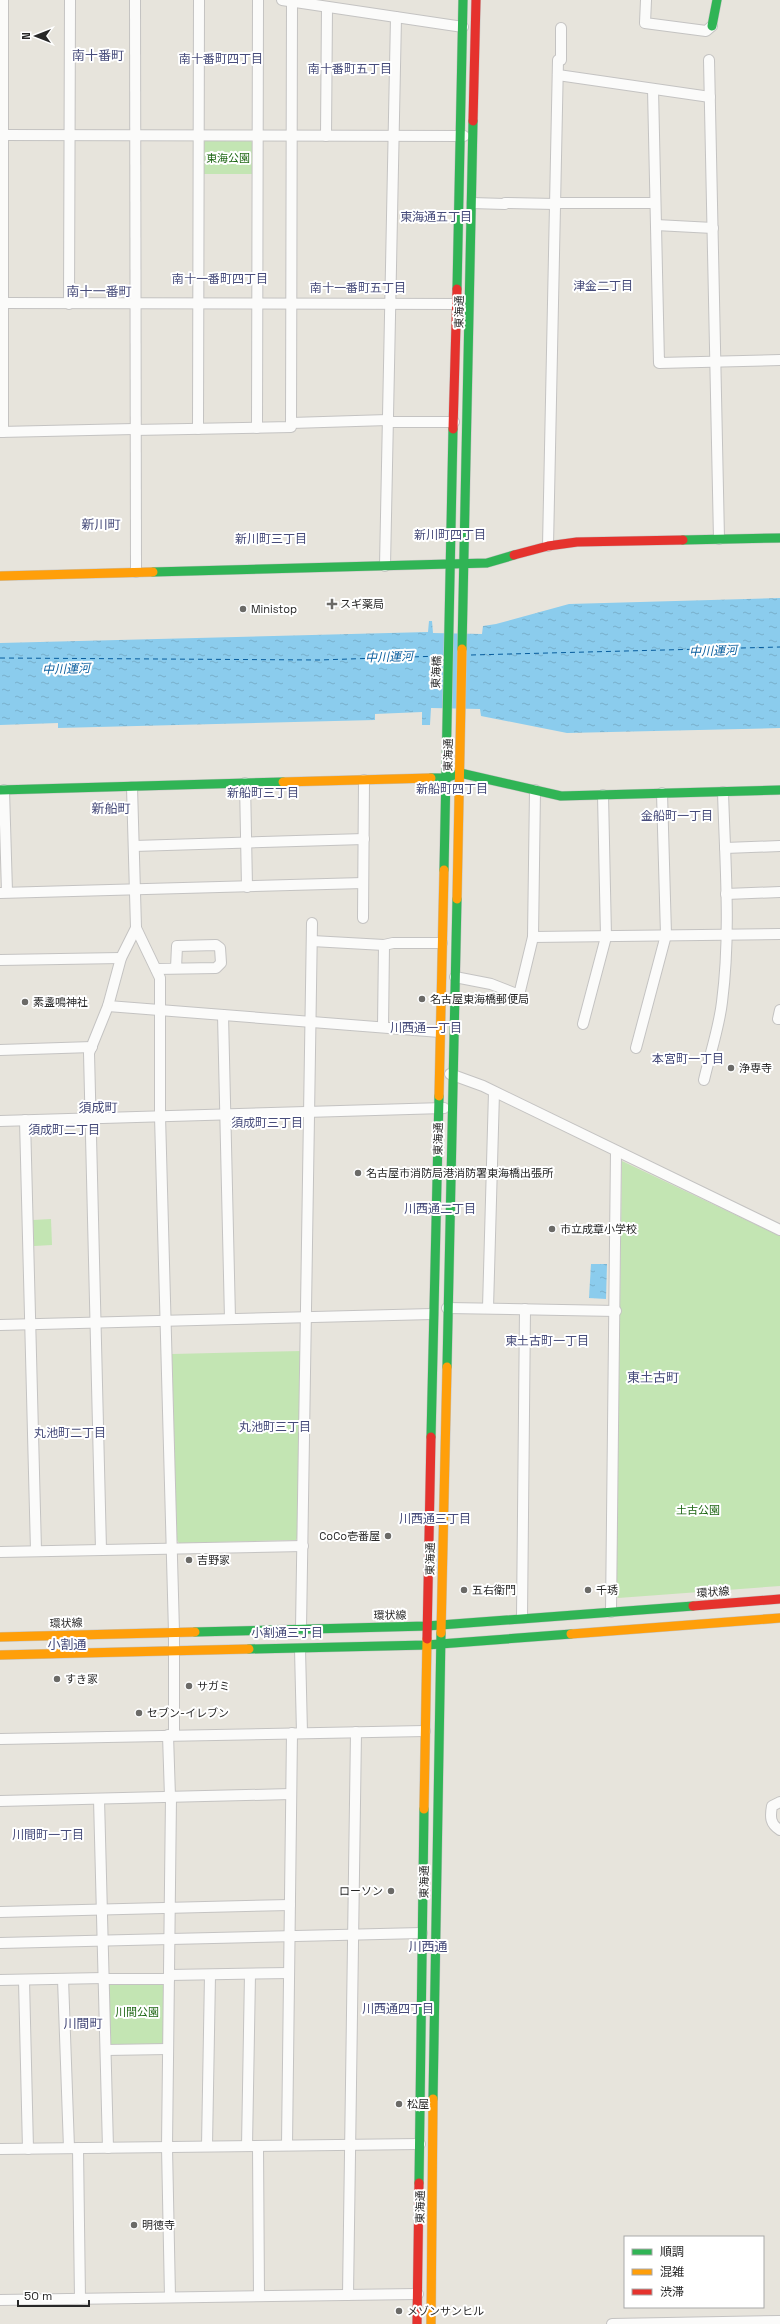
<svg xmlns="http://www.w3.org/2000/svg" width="780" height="2324" viewBox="0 0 780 2324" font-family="'Space Grotesk','Noto Sans JP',sans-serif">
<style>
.park{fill:#c3e5b3}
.water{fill:url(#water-ripples)}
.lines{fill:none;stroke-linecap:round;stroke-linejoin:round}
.ferry{stroke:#065c9d;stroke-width:1;stroke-dasharray:5 4;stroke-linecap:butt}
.street-casing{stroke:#c4c3c2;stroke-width:12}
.fast-casing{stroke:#c4c3c2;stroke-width:10}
.slow-casing{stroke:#c4c3c2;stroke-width:10}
.jam-casing{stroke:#c4c3c2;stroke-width:10}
.street{stroke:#fbfbfa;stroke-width:10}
.fast{stroke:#30b455;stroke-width:9}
.slow{stroke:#ff9f0a;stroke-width:9}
.jam{stroke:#e5322d;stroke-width:9}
.poi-dot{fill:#6b6a67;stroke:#fff;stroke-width:1.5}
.labels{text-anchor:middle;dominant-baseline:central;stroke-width:4;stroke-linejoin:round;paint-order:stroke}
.park-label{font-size:11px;fill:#1f6715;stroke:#fff}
.street-label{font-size:11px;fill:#282828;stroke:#fff}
.poi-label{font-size:11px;fill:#282828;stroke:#fff;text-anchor:start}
.neighbourhood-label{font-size:12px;fill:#464b7a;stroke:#fff}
.water-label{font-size:12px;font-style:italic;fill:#065c9d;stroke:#fff}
.quarter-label{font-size:13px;fill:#464b7a;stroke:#fff}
</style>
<defs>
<pattern id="water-ripples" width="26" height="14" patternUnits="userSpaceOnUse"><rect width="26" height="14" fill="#8bcced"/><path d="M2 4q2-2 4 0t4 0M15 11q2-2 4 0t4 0" fill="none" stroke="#78afcb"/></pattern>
</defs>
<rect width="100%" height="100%" fill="#e7e4dc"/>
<g class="park">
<polygon points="205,141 251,141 254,144 254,174 202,174 202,144"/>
<polygon points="622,1161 780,1236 780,1586 618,1598 616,1595"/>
<polygon points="51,1219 52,1245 34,1246 33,1220"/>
<polygon points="302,1351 299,1534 296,1540 179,1543 177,1540 172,1354"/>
<polygon points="163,1982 165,1985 165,2039 160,2046 112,2046 110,2043 108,1984"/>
</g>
<g class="water">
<polygon points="780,598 780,728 567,733 481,716 480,709 431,708 430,725 422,725 422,712 375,714 375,720 58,728 58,723 0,725 0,643 428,632 429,621 432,621 433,633 482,634 483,626 496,624 569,604"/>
<polygon points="591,1264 607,1264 606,1299 589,1298"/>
</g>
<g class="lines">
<g class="ferry">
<polyline points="471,655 780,647"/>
<polyline points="0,658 319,660 441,656"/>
</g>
<g class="street-casing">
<g id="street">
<polyline points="3,0 3,432"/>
<polyline points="135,0 136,572"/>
<polyline points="282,0 463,27"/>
<polyline points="646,0 645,23 706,31 712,26"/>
<polyline points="561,60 561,28"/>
<polyline points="709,60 719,539"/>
<polyline points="558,75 710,97"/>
<polyline points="653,89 659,363 780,360"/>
<polyline points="0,135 464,136"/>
<polyline points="326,136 327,7"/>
<polyline points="472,203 505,204"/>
<polyline points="505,203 555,204"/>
<polyline points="555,203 655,203"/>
<polyline points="656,225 713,228"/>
<polyline points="0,303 462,304"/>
<polyline points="69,304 70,0"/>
<polyline points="388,422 454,422"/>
<polyline points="291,423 388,420"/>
<polyline points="257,428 258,0"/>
<polyline points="198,429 199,0"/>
<polyline points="134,430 291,427 292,1"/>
<polyline points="0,432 134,429"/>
<polyline points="548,546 558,60"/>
<polyline points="385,566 396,17"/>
<polyline points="245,783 247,887"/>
<polyline points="4,790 7,892"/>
<polyline points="134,846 364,839"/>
<polyline points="725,848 780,846"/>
<polyline points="0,893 363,883"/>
<polyline points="726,894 780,892"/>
<polyline points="363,918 364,780"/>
<polyline points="136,928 160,978 160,1116 174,1632 174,1735"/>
<polyline points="533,937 780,934"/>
<polyline points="312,941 384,945 383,1027"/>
<polyline points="384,945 393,943 442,943"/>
<polyline points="0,960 121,958"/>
<polyline points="156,969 216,968 221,963 220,948 216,945 177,946 176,968"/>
<polyline points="455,977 491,984 519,995 533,937 535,790"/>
<polyline points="108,1006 440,1032"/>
<polyline points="780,1010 778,1019 780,1019"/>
<polyline points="223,1015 230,1319"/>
<polyline points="583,1024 606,937 603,795"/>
<polyline points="636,1048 666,935 662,793"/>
<polyline points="0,1050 92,1047"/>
<polyline points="450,1074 483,1086 780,1230"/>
<path d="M704,1080C710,1054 719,1028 722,1002C731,933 725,861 723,792"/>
<polyline points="25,1120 36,1551"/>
<polyline points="0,1121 444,1108"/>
<polyline points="447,1308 616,1311"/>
<polyline points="488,1308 494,1092"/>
<polyline points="0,1325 433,1314"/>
<polyline points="101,1550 89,1053 108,1006 121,958 136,928 132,787"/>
<polyline points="0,1552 303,1546"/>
<polyline points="611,1612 616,1151"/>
<polyline points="522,1618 525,1309"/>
<polyline points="301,1629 312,923"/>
<polyline points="300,1649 302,1733"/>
<polyline points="168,1735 170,1797"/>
<polyline points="0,1739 425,1731"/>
<polyline points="99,1799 108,2148"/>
<polyline points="0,1801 291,1794"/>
<path d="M780,1802L772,1806C770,1817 770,1824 780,1830"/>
<polyline points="0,1912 290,1905"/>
<polyline points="0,1943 422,1933"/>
<polyline points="169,1975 289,1973"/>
<polyline points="63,1979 69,2148"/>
<polyline points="104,1979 169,1979"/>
<polyline points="0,1980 104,1978"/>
<polyline points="24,1980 28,2149"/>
<polyline points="106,2050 168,2049"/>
<polyline points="287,2145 292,1733"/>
<polyline points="207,2146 210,1975"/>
<polyline points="247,2146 250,1974"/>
<polyline points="258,2146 259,2296"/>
<polyline points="78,2148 80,2299"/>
<polyline points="0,2149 420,2144"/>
<polyline points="348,2295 356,1732"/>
<polyline points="170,2297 167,2147 171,1797"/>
<polyline points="0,2300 418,2294"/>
<polyline points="612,2324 780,2321"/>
</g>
</g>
<g class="fast-casing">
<g id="fast">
<polyline points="712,26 717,0"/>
<polyline points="457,289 463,0"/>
<polyline points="683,540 780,538"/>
<polyline points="153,572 487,563 514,555"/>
<polyline points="462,649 473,121"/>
<polyline points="431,778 445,778 460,773 561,796 780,790"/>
<polyline points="0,790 283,782"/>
<polyline points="444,870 453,429"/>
<polyline points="447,1367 457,899"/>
<polyline points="431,1437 439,1096"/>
<polyline points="195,1632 427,1626 693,1606"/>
<polyline points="249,1649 427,1645 571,1634"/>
<polyline points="433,2099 441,1633"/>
<polyline points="419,2183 424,1809"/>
</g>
</g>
<g class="slow-casing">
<g id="slow">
<polyline points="0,576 153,572"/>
<polyline points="283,782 431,778"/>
<polyline points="457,899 462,649"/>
<polyline points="439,1096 444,870"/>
<polyline points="441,1633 447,1367"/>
<polyline points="571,1634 780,1618"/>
<polyline points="0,1637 195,1632"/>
<polyline points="0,1655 249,1649"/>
<polyline points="424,1809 427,1639"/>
<polyline points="431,2324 433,2099"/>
</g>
</g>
<g class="jam-casing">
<g id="jam">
<polyline points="473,121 476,0"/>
<polyline points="453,429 457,289"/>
<polyline points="514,555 548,546 577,542 683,540"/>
<polyline points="693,1606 780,1599"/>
<polyline points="427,1639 431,1437"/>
<polyline points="417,2324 419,2183"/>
</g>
</g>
<use href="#street" class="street"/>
<use href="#fast" class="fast"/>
<use href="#slow" class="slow"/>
<use href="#jam" class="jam"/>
</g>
<g class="poi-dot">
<path d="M330 598h4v4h4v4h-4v4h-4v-4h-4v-4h4z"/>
<circle cx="243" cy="609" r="4"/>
<circle cx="422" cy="999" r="4"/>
<circle cx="25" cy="1002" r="4"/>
<circle cx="731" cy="1068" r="4"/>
<circle cx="358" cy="1173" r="4"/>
<circle cx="552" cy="1229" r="4"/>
<circle cx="388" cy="1536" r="4"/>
<circle cx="189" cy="1560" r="4"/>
<circle cx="464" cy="1590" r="4"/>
<circle cx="588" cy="1590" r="4"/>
<circle cx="57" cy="1679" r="4"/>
<circle cx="189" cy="1686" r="4"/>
<circle cx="139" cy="1713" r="4"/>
<circle cx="391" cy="1891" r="4"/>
<circle cx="399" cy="2104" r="4"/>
<circle cx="134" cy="2225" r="4"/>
<circle cx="399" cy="2311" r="4"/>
</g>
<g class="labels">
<g class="park-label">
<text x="228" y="158">東海公園</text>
<text x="698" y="1510">土古公園</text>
<text x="137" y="2012">川間公園</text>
</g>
<g class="street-label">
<text transform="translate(459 312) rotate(-89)">東海通</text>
<text transform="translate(436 672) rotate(-88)">東海橋</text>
<text transform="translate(448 755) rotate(-89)">東海通</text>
<text transform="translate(438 1139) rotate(-89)">東海通</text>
<text transform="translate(430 1559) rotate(-89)">東海通</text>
<text transform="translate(713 1592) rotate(-4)">環状線</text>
<text transform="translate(390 1615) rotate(-1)">環状線</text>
<text transform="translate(66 1623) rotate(-2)">環状線</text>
<text transform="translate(424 1882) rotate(-89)">東海通</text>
<text transform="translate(420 2207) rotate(-89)">東海通</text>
</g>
<g class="poi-label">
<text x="340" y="604">スギ薬局</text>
<text x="251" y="609">Ministop</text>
<text x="430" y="999">名古屋東海橋郵便局</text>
<text x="33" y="1002">素盞鳴神社</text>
<text x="739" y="1068">浄専寺</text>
<text x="366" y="1173">名古屋市消防局港消防署東海橋出張所</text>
<text x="560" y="1229">市立成章小学校</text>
<text x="380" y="1536" text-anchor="end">CoCo壱番屋</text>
<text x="197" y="1560">吉野家</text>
<text x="472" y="1590">五右衛門</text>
<text x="596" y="1590">千琇</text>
<text x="65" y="1679">すき家</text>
<text x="197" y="1686">サガミ</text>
<text x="147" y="1713">セブン-イレブン</text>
<text x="383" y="1891" text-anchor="end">ローソン</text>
<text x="407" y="2104">松屋</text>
<text x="142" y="2225">明徳寺</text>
<text x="407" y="2311">メゾンサンヒル</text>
</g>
<g class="neighbourhood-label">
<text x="221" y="59">南十番町四丁目</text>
<text x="350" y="69">南十番町五丁目</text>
<text x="436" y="217">東海通五丁目</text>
<text x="220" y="279">南十一番町四丁目</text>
<text x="603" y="286">津金二丁目</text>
<text x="358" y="288">南十一番町五丁目</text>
<text x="450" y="535">新川町四丁目</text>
<text x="271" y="539">新川町三丁目</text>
<text x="452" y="789">新船町四丁目</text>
<text x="263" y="793">新船町三丁目</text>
<text x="677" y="816">金船町一丁目</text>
<text x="426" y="1028">川西通一丁目</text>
<text x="688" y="1059">本宮町一丁目</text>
<text x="267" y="1123">須成町三丁目</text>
<text x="64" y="1130">須成町二丁目</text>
<text x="440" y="1209">川西通二丁目</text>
<text x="547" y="1341">東土古町一丁目</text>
<text x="275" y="1427">丸池町三丁目</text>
<text x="70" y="1433">丸池町二丁目</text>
<text x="435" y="1519">川西通三丁目</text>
<text x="287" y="1633">小割通三丁目</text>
<text x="48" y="1835">川間町一丁目</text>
<text x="398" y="2009">川西通四丁目</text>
</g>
<g class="water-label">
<text transform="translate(713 651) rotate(-2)">中川運河</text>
<text transform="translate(389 657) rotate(-2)">中川運河</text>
<text transform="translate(66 669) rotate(-2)">中川運河</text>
</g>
<g class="quarter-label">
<text x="98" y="55">南十番町</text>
<text x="99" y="291">南十一番町</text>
<text x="101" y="524">新川町</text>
<text x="111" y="808">新船町</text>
<text x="98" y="1107">須成町</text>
<text x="653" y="1377">東土古町</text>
<text x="67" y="1644">小割通</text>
<text x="428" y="1946">川西通</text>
<text x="83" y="2023">川間町</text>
</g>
</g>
<rect x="624" y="2236" width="140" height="72" fill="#ffffff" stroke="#a9a9a9"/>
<rect x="632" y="2249" width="20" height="6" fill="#30b455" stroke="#a9a9a9"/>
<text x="660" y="2256" font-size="12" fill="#282828">順調</text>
<rect x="632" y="2269" width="20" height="6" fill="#ff9f0a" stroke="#a9a9a9"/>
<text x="660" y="2276" font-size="12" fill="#282828">混雑</text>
<rect x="632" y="2289" width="20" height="6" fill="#e5322d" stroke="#a9a9a9"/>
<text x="660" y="2296" font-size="12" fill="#282828">渋滞</text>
<g transform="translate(36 36) rotate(270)" stroke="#ffffff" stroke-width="3" paint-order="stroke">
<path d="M0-3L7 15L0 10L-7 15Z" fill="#282828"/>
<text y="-6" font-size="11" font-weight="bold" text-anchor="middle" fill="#282828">N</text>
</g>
<path d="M18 2300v6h71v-6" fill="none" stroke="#282828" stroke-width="2"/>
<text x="24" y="2300" font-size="12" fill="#282828" stroke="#ffffff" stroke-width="3" paint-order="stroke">50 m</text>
</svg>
